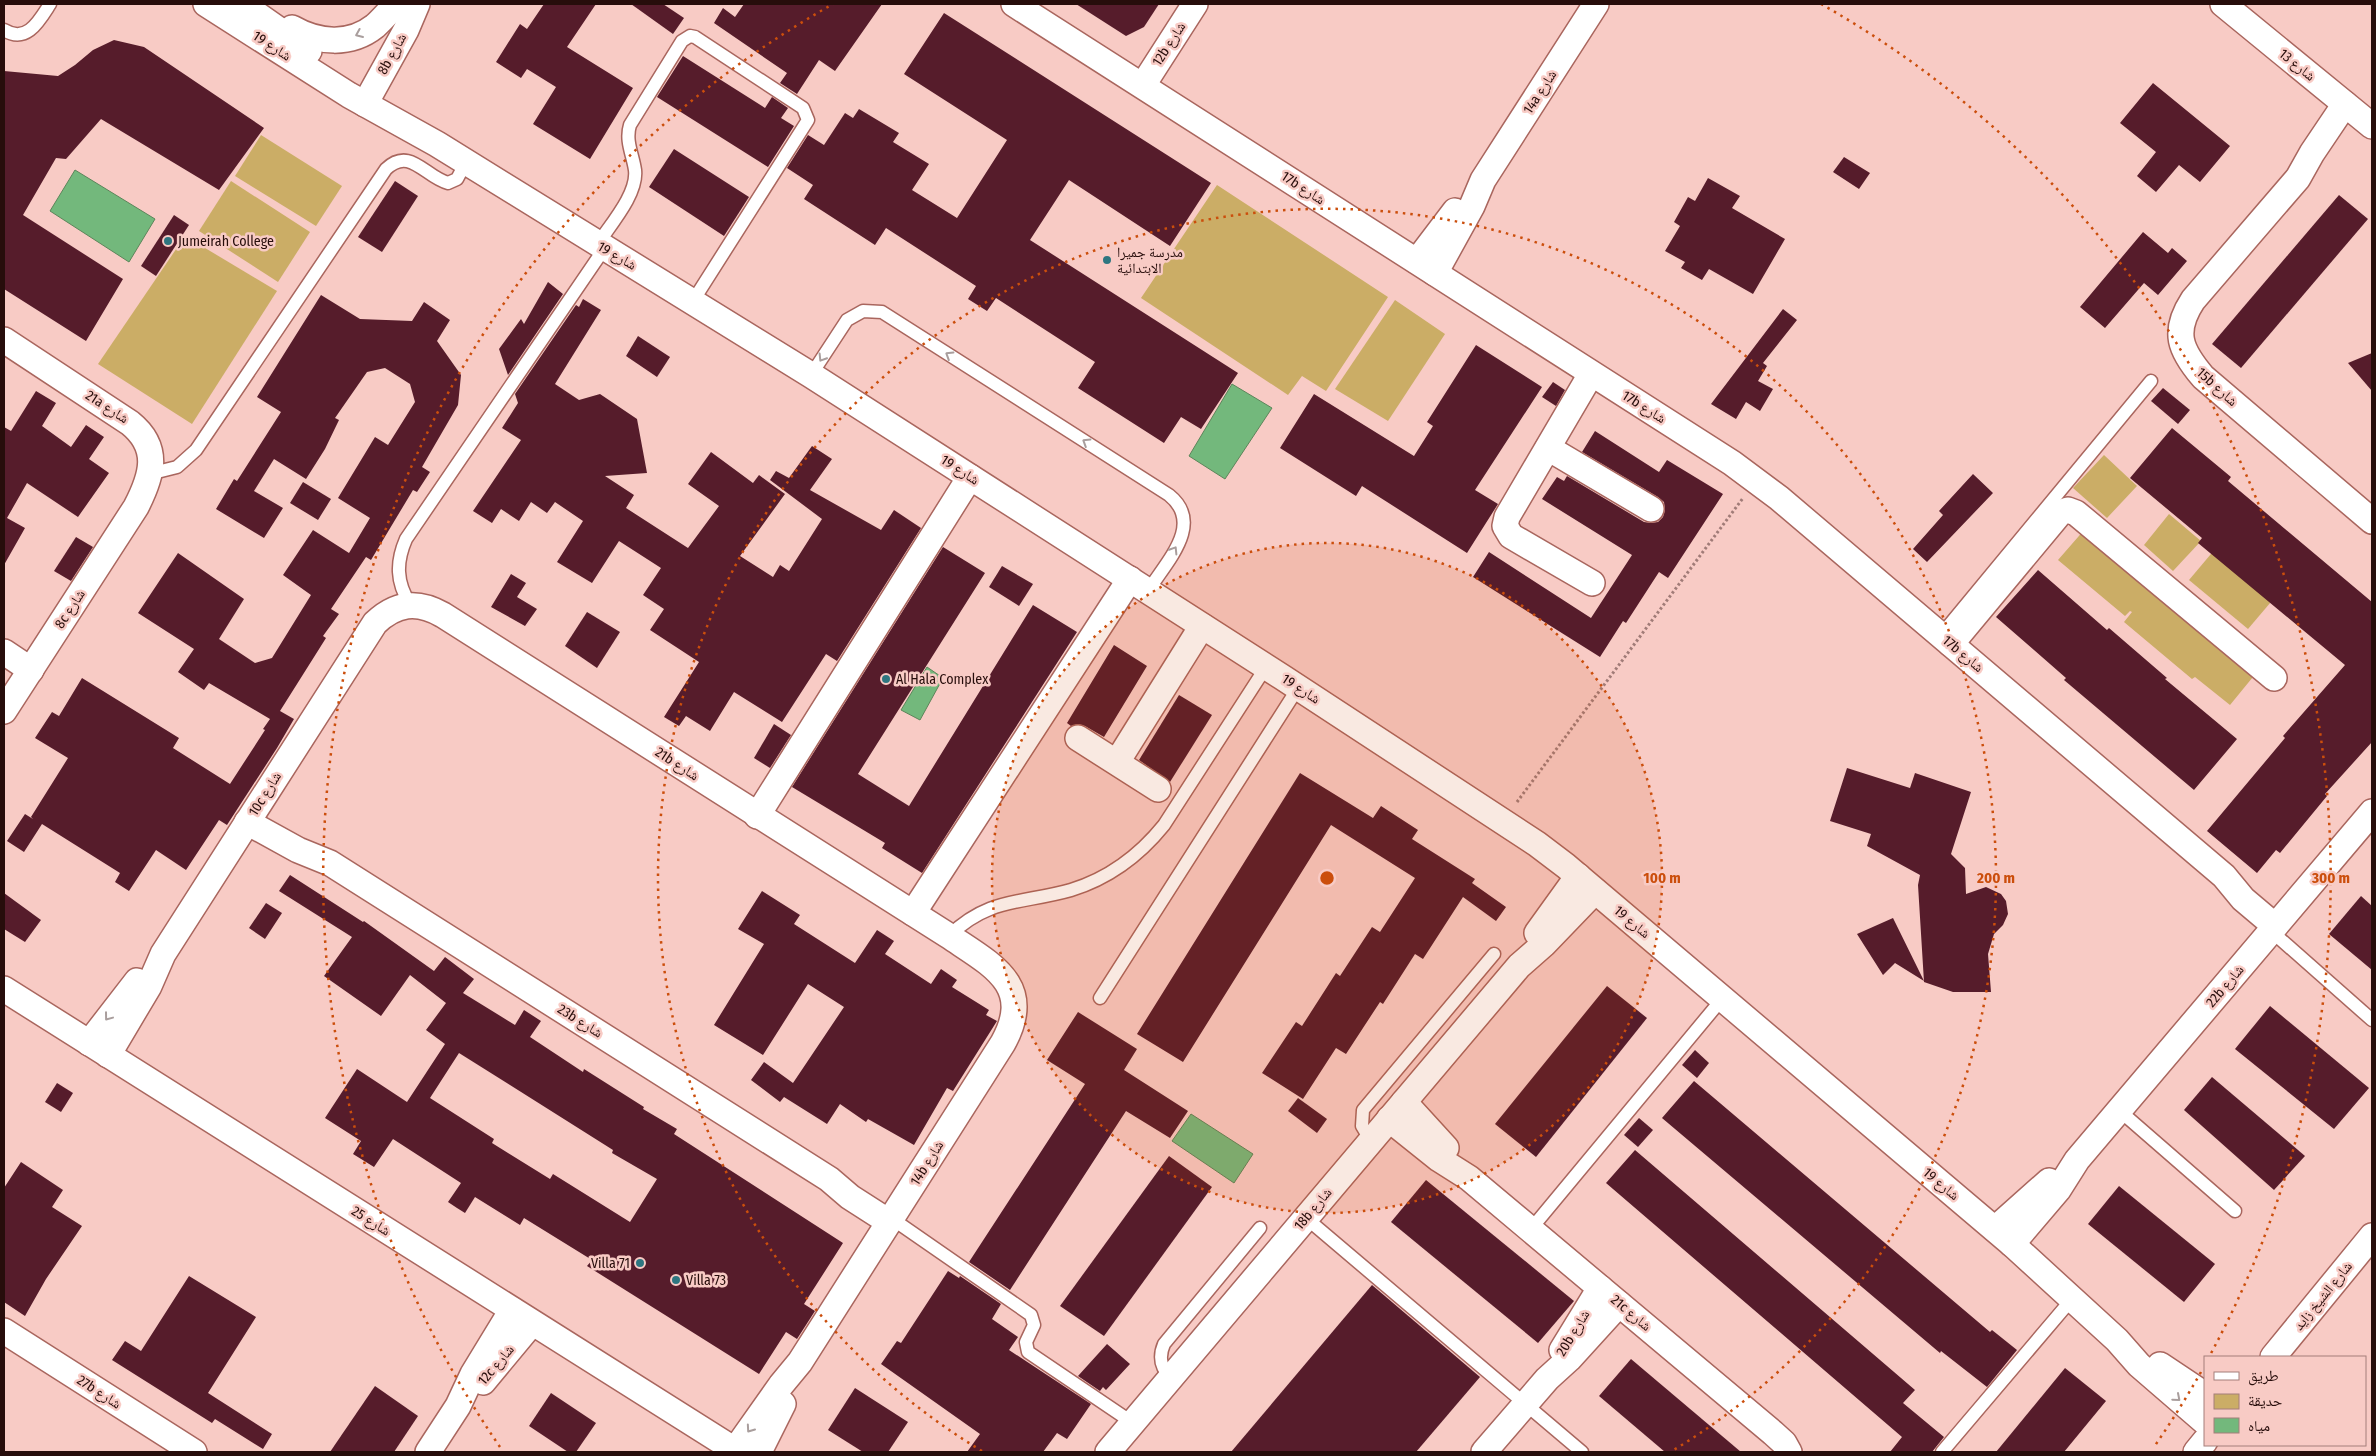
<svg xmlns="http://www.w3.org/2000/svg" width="2376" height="1456" viewBox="0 0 2376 1456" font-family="'Fira Sans Condensed','Noto Naskh Arabic',sans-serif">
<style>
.green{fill:#cbad66}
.water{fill:#73b87c;stroke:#5c855a}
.building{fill:#561c2b;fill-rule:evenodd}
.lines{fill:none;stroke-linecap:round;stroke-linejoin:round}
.lane-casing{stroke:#a9665e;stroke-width:15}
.street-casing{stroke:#a9665e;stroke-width:28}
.path{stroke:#a07b77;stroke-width:3;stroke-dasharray:2.5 2.5;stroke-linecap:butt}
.lane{stroke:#fff;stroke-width:12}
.street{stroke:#fff;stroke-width:25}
.oneway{stroke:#a99e9d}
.ring{fill:none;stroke:#cb4e0c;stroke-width:2.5;stroke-dasharray:2.5 5}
.poi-dot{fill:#2e7680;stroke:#f8cbc5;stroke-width:2}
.labels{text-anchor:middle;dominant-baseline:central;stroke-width:5;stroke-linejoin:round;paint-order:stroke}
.street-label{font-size:14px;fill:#270d0b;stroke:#f8cbc5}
.poi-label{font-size:14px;fill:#270d0b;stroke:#f8cbc5;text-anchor:start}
.centre{fill:#cb4e0c;stroke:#f8cbc5;stroke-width:2.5}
.ring-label{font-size:15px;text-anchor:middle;font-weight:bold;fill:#cb4e0c;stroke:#f8cbc5;stroke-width:5;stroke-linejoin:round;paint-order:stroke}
</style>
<rect width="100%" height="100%" fill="#f8cbc5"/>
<g class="green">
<polygon points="261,135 342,186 316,226 235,176"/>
<polygon points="231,181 310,232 278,282 199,231"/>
<polygon points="1217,185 1388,297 1326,391 1302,376 1288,395 1141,298"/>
<polygon points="185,236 277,291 192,424 98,364"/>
<polygon points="1395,300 1445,334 1388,421 1335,389"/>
<polygon points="2104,455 2137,486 2107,518 2073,488"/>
<polygon points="2169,514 2201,541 2173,571 2144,545"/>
<polygon points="2085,529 2257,672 2230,705 2195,677 2192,679 2124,622 2132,612 2130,611 2125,616 2058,560"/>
<polygon points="2216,548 2276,596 2248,629 2189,580"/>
</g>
<g class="water">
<polygon points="75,170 155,219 129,262 50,211"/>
<polygon points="1232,384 1272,408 1225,479 1189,456"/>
<polygon points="927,667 943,678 920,720 901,710"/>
<polygon points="1191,1114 1253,1154 1234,1183 1172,1141"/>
</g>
<g class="building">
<polygon points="544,4 596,4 567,47 633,88 590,159 533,124 556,87 527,69 521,78 496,62 520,24 527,29"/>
<polygon points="631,4 663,4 684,18 673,34"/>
<polygon points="744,4 882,4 835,71 819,60 797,94 780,83 787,73 714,23 723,8 735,17"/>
<polygon points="1076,4 1159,4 1144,27 1126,36"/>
<polygon points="944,13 1211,183 1170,246 1069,180 1030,240 1238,373 1201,429 1181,417 1164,443 1078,388 1095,362 996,298 987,311 968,299 976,286 886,228 875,245 804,199 813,185 787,168 808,135 824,145 845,113 853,118 859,109 899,133 893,142 929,164 912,190 957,218 1007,140 904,74"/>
<polygon points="114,40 144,47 264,128 219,190 101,119 66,159 56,158 23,215 123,279 86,341 4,289 4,71 58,76 75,65 93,50"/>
<polygon points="683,56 765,108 772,97 788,108 781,118 794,126 768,167 657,97"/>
<polygon points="2153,83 2230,146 2200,182 2179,165 2156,192 2137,176 2156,152 2120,123"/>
<polygon points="674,149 749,197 724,236 649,187"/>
<polygon points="1844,157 1870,173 1859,189 1833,172"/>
<polygon points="1708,178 1740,196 1732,208 1785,239 1753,294 1709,269 1702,280 1681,268 1685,262 1665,251 1680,226 1674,222 1688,197 1695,201"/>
<polygon points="395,181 418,196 382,252 358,237"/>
<polygon points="2339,195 2368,219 2241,368 2212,344"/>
<polygon points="174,215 189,225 156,276 141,266"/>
<polygon points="2143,232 2168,253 2172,248 2187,261 2158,295 2144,283 2105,328 2080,307"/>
<polygon points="548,282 563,294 508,375 499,349 521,319 524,324"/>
<polygon points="321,295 360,319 412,321 424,302 450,320 437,341 461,375 458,405 422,467 430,472 417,492 413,490 371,560 366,557 331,609 339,614 323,636 326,638 280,711 294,719 277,748 227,825 219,820 186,870 156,850 129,891 115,882 120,873 42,824 24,852 7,841 25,814 33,819 31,817 68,758 35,738 52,712 59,716 82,678 179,738 173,748 230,784 265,730 263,729 270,719 209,683 204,690 178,672 194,649 138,613 178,553 244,599 219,639 255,663 272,658 311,595 283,575 313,530 349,553 370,518 338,498 375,437 388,445 415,402 410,384 385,368 367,372 335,418 339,420 325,449 306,479 274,459 254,491 283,508 264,538 216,509 234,479 237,481 281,412 257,397"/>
<polygon points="583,299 601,310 555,384 579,400 600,394 637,419 647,473 605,476 634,495 626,508 688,548 719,506 688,484 711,452 753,483 759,475 785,494 740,556 773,577 780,565 789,571 822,519 770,480 776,471 789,478 812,446 832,459 810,490 881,530 894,510 921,528 837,661 826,654 782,722 734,692 710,731 686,716 679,726 664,717 699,662 650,630 664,609 643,595 661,568 619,541 592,583 557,562 583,521 555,502 547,513 531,502 519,521 501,509 492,523 473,511 521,440 502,428 518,403 515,394 576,305 579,307"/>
<polygon points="1783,309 1797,320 1763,363 1767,366 1758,381 1773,389 1760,411 1746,402 1736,419 1711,404"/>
<polygon points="638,336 670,357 657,377 626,356"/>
<polygon points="1476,345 1542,387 1475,490 1498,504 1467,553 1362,486 1356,496 1280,448 1314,394 1414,456 1433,426 1427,422"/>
<polygon points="2372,353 2372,391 2348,363"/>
<polygon points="1553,382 1565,390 1556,406 1542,397"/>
<polygon points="2163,388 2190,410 2178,424 2151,401"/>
<polygon points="36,391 56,403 42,426 71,447 86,425 104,437 89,459 109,473 78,517 27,483 7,518 25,528 4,565 4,427 11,431"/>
<polygon points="2172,428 2231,477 2228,481 2372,602 2372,742 2325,794 2327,796 2280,853 2276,850 2257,873 2207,831 2285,738 2283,736 2345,665 2198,543 2202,538 2130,478"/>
<polygon points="1595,431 1659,472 1667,460 1723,494 1668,578 1659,572 1626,623 1623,621 1600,657 1473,577 1489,552 1591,618 1632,555 1542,499 1557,477 1564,481 1567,476 1644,522 1651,523 1658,522 1663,517 1665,510 1664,502 1658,497 1582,452"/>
<polygon points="1973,474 1993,493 1927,562 1913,549 1943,515 1939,511"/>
<polygon points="303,482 331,499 318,520 290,503"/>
<polygon points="76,537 93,547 71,581 54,571"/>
<polygon points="943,547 985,573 858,774 909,806 1033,605 1077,632 922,873 882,848 885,843 792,787"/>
<polygon points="1002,566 1033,584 1019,606 989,587"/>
<polygon points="2038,570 2107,630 2109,628 2167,678 2165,679 2237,739 2194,790 2064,680 2066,678 1996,617"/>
<polygon points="511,574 526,583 517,597 537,609 525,626 491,607"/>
<polygon points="587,612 620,632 597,668 565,646"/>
<polygon points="1114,645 1147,666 1104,737 1085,726 1078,724 1071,726 1067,723"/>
<polygon points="1179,695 1212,715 1170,782 1139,760"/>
<polygon points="774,724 791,735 770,768 754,758"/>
<polygon points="1847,768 1910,788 1915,773 1971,792 1951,854 1965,868 1966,894 1986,887 2001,894 2006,901 2008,914 2003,925 1994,934 1988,954 1991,992 1953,992 1924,982 1918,885 1920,875 1867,846 1871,834 1830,821"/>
<polygon points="1300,773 1373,818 1381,806 1418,830 1412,839 1475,879 1472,883 1506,907 1496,921 1463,897 1423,959 1415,954 1383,1004 1380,1002 1346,1054 1336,1048 1303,1099 1262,1073 1296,1022 1302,1026 1336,973 1340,976 1372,927 1380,932 1415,878 1331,825 1183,1062 1137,1034"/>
<path d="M290,875L363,922L364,921L434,971L445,957L474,979L463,993L515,1025L524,1010L541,1021L530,1037L583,1072L584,1069L644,1107L643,1109L677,1129L674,1134L843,1243L804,1304L815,1311L797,1339L786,1332L759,1374L587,1266L592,1260L524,1218L520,1225L475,1197L465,1213L457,1208L448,1202L461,1183L393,1139L374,1167L353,1154L361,1141L325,1118L357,1069L407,1102L445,1044L426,1030L446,1003L410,975L381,1016L324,976L352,937L279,891ZM459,1053L613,1150L612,1153L657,1179L630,1222L553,1174L550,1179L492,1143L494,1139L430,1098Z"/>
<polygon points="762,891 800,915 794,924 855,963 877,930 894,941 885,954 931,984 941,969 957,980 952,987 989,1010 986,1015 997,1021 953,1091 947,1088 914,1145 868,1119 866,1122 840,1104 827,1124 784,1097 780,1102 751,1080 764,1062 793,1083 844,1007 808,984 763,1055 714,1025 764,944 738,929"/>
<polygon points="4,893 41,920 25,942 4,929"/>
<polygon points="2361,896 2372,906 2372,970 2329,934"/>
<polygon points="266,903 282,913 265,939 249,928"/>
<polygon points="1893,918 1924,981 1895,963 1883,975 1857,934"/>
<polygon points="1607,986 1647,1018 1536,1157 1495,1124"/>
<polygon points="2270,1006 2369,1088 2334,1129 2235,1049"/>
<polygon points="1078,1012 1137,1049 1124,1070 1188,1111 1170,1138 1126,1111 1010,1290 969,1262 1085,1084 1047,1060"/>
<polygon points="1695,1050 1709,1063 1697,1078 1682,1065"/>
<polygon points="2212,1077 2305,1156 2274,1190 2184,1110"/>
<polygon points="1694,1081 1990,1332 1992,1330 2017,1350 1987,1387 1941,1351 1940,1353 1662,1118"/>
<polygon points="57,1083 73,1093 61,1112 45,1102"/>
<polygon points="1298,1098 1327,1119 1317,1133 1288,1111"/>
<polygon points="1639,1118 1653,1130 1638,1147 1624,1135"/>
<polygon points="1635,1150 1915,1390 1903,1403 1944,1437 1932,1452 1890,1452 1902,1437 1606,1183"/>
<polygon points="1169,1156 1212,1187 1104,1336 1060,1306"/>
<polygon points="21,1162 63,1190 52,1207 82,1226 46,1279 25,1316 4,1302 4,1188"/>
<polygon points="1426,1180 1574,1301 1538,1343 1391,1222"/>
<polygon points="2119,1186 2215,1264 2184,1302 2088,1224"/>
<polygon points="948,1271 959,1278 960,1276 1001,1304 992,1319 1018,1337 1009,1350 1091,1404 1067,1439 1057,1433 1043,1452 967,1452 980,1434 881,1364 897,1341 901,1343"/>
<polygon points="189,1276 256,1317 208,1393 272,1434 263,1449 215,1419 212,1423 112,1360 125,1341 141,1351"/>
<polygon points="1372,1285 1480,1377 1416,1452 1231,1452"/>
<polygon points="1107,1344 1130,1364 1106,1390 1103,1387 1100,1391 1078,1376"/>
<polygon points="1631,1359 1741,1452 1665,1452 1599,1396"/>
<polygon points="2065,1368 2106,1401 2064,1452 1996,1452"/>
<polygon points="375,1386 418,1416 394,1452 330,1452"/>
<polygon points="855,1388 908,1422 888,1452 863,1452 828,1430"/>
<polygon points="551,1393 596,1423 576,1452 568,1452 529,1426"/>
</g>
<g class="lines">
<g class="lane-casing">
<g id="lane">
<path d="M4,30C27,44 39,21 50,4"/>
<path d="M597,245C610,225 638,194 635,170C633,155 625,141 630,125L682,41L690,36L695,37L803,108L808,120L693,301"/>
<path d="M811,375L847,320L863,311L882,312L1169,495C1205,524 1166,562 1148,591"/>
<path d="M149,474L177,467L196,450L386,169C410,146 425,177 448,183L457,179L466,162"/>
<path d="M410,604C396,582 396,562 406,539L604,249"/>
<polyline points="1941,635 2151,381"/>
<polyline points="2270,930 2372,1020"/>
<path d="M949,936C989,897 1022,904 1071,890C1110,878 1139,856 1164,825L1266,667"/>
<polyline points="1100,998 1298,688"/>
<polyline points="2120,1111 2235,1211"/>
<polyline points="1371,1141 1362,1126 1363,1110 1494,954"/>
<polyline points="891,1218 1031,1315 1034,1325 1026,1342 1028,1352 1133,1423"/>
<polyline points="1306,1218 1582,1452"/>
<polyline points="1531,1229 1722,999"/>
<path d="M1171,1378C1161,1368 1158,1358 1164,1344L1260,1228"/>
<polyline points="1942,1452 2072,1299"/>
</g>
</g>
<g class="street-casing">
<g id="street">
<polyline points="206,4 349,95 437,144 811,375 1282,677 1537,844 1566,866 2012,1244 2117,1340 2139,1365 2205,1422"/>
<polyline points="242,4 309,51"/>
<polyline points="1014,4 1732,463 1779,498 2224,876 2243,899 2275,926"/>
<polyline points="2223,4 2372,126"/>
<path d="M292,28C318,43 350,46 375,26C383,19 389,11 397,4"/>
<polyline points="1143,85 1195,4"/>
<polyline points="365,104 406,30 417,4"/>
<path d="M2345,104L2312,153L2298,178L2193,300C2172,332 2180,350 2203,377L2372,521"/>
<polyline points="1417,261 1455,211"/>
<polyline points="1435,273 1472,206 1483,180 1596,4"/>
<path d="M4,340L130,423C161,448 152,476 136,507L4,711"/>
<polyline points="1591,374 1507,517 1505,526 1511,536 1592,583"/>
<polyline points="1548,448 1651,509"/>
<polyline points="1951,644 2060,513 2068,510 2076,513 2274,678"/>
<polyline points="4,652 31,670"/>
<polyline points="1078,738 1158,789"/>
<polyline points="1117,762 1202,626"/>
<polyline points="757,816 970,477"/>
<polyline points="247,822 298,850 330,863 829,1179 850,1197 889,1222"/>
<polyline points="913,913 1130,579"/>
<polyline points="1537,933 1578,876"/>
<polyline points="4,989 738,1452"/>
<polyline points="89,1043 137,981"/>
<path d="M108,1055L149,986L163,954L375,623C396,603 417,600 443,615L949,936C992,965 1035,985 1003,1043L800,1362L781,1385L735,1450"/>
<polyline points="1404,1102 1446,1148"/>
<polyline points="1389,1119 1439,1159 1469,1178 1773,1433 1784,1443 1789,1452"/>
<polyline points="1995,1229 2049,1181"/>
<polyline points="2012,1244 2058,1190 2077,1160 2372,812"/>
<polyline points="4,1331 194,1452"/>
<polyline points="1562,1350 1600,1288"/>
<polyline points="2273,1357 2372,1236"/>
<polyline points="2160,1365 2205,1395"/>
<polyline points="483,1382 532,1323"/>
<polyline points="428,1452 458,1406 473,1374 512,1310"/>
<polyline points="759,1452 783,1404"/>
<polyline points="1108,1452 1519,966 1544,944 1595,891"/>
<polyline points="1484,1452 1547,1379 1569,1359 1619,1304"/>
<polyline points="2196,1452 2205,1441"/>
</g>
</g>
<polyline class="path" points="1517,802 1743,498"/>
<use href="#lane" class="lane"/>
<use href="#street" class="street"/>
</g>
<defs><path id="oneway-chevron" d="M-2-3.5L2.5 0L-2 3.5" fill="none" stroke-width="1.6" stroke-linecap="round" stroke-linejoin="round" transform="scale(1.25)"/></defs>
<g class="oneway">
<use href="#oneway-chevron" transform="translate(359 34) rotate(157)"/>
<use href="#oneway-chevron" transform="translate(949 355) rotate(-148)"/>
<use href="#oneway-chevron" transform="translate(822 358) rotate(122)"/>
<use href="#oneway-chevron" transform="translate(1086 442) rotate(-148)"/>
<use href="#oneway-chevron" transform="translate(1174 550) rotate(-58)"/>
<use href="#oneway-chevron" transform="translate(108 1017) rotate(127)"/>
<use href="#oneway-chevron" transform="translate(2177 1398) rotate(41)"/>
<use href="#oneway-chevron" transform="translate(750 1429) rotate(125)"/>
</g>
<circle cx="1327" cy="878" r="335" fill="#cb4e0c" fill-opacity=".12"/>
<g class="ring">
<circle cx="1327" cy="878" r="335"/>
<path d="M982 1451A669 669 0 1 1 1672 1451"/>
<path d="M2201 1372A1004 1004 0 0 1 2154 1447M500 1447A1004 1004 0 0 1 833 4M1821 4A1004 1004 0 0 1 2209 1357"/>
</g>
<g class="poi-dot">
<circle cx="168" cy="241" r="5"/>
<circle cx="1107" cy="260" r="5"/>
<circle cx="886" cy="679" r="5"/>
<circle cx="640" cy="1263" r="5"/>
<circle cx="676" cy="1280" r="5"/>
</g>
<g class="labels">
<g class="street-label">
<text transform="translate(1169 44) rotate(-57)">12b شارع</text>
<text transform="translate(272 46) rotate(33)">شارع 19</text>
<text transform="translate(392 54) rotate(-61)">8b شارع</text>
<text transform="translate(2297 65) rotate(39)">شارع 13</text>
<text transform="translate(1540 92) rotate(-57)">14a شارع</text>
<text transform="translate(1303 188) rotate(33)">17b شارع</text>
<text transform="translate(617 256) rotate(30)">شارع 19</text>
<text transform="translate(2217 387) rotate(42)">15b شارع</text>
<text transform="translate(107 407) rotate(33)">21a شارع</text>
<text transform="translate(1644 407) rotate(32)">17b شارع</text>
<text transform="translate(960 470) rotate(33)">شارع 19</text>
<text transform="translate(70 609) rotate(-57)">8c شارع</text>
<text transform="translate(1963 654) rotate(40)">17b شارع</text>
<text transform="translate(1301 689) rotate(33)">شارع 19</text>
<text transform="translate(677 764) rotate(33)">21b شارع</text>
<text transform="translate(265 794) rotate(-58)">10c شارع</text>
<text transform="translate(1632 922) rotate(40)">شارع 19</text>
<text transform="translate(2225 986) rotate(-50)">22b شارع</text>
<text transform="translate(580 1021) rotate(32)">23b شارع</text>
<text transform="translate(927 1163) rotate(-58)">14b شارع</text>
<text transform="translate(1941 1184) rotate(40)">شارع 19</text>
<text transform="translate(1313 1209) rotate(-50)">18b شارع</text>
<text transform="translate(371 1221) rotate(32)">شارع 25</text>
<text transform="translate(2323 1296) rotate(-51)">شارع الشيخ زايد</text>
<text transform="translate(1631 1313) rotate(40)">21c شارع</text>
<text transform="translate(1573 1333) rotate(-59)">20b شارع</text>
<text transform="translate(496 1365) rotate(-50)">12c شارع</text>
<text transform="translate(99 1392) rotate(33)">27b شارع</text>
</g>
<g class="poi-label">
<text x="178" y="241">Jumeirah College</text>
<text x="1117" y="252">مدرسة جميرا<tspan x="1117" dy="16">الابتدائية</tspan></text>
<text x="896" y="679">Al Hala Complex</text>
<text x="630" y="1263" text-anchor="end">Villa 71</text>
<text x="686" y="1280">Villa 73</text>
</g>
</g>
<circle cx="1327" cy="878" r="8" class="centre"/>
<g class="ring-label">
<text x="1662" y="883">100 m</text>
<text x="1996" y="883">200 m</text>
<text x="2331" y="883">300 m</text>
</g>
<rect width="2376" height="1456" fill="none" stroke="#270d0b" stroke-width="10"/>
<rect x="2204" y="1356" width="162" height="90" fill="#f8cbc5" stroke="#a47f7b"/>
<rect x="2214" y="1372" width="25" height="8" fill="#ffffff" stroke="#a47f7b"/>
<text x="2248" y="1381" font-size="15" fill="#270d0b">طريق</text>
<rect x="2214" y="1394" width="25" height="15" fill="#cbad66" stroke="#a47f7b"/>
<text x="2248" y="1406" font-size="15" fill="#270d0b">حديقة</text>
<rect x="2214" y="1418" width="25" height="15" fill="#73b87c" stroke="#a47f7b"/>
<text x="2248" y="1431" font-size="15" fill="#270d0b">مياه</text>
</svg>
